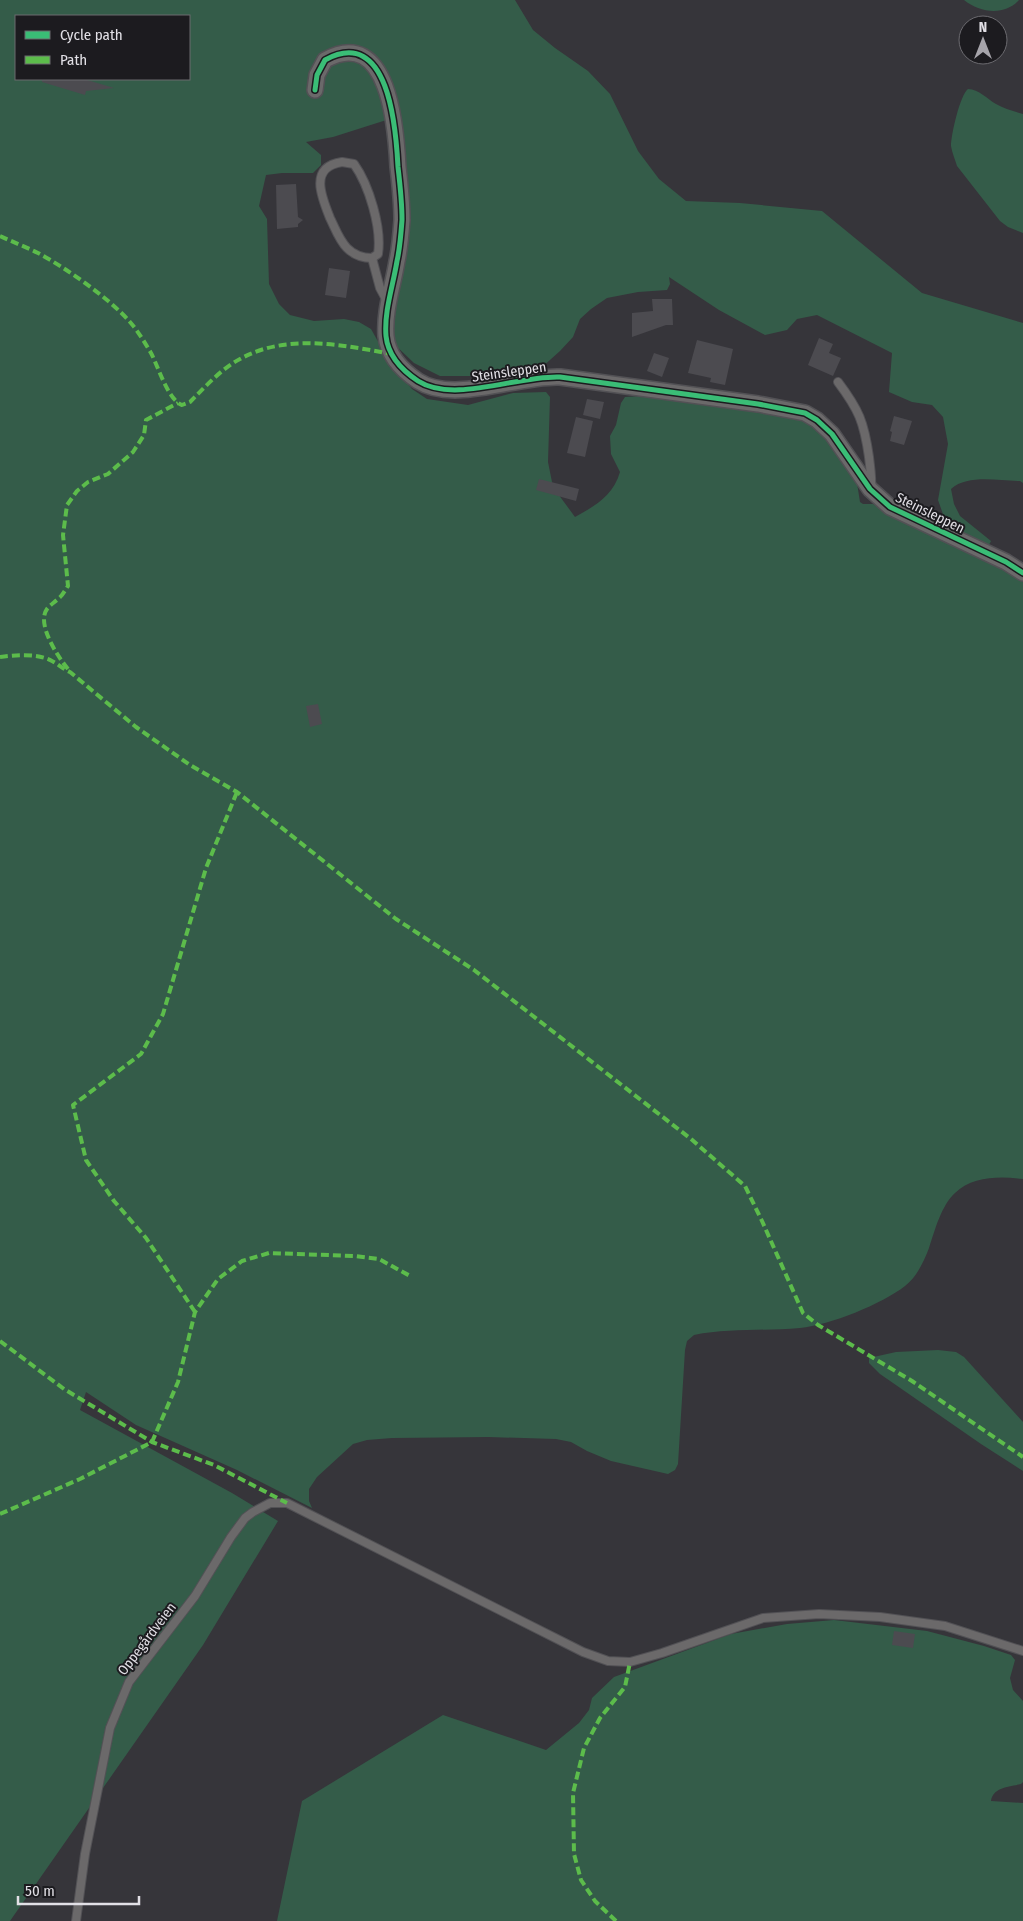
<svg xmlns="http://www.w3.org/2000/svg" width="1023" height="1921" viewBox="0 0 1023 1921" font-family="'Fira Sans Condensed',sans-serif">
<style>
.green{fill:#345c49;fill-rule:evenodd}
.building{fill:#4c4b50}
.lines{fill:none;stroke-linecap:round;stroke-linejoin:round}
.lane-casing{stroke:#525155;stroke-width:10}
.street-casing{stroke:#525155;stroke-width:18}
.lane{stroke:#6b696a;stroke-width:8}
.street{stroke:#6b696a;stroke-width:15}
.quiet{stroke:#5cbc4b;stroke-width:4;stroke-dasharray:8 4;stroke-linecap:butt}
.cycleway-casing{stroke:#1c1b1f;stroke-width:8}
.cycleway{stroke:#3abd76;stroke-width:5}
.labels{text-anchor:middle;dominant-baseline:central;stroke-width:4;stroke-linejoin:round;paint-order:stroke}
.street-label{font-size:14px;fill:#e2e0e6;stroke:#1c1b1f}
</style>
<rect width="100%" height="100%" fill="#36353a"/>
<g class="green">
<path d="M0,0H515L533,30L555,48L588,71L610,94L638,151L659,179L686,201L740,203L822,211L922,293L1023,323V483L1020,481C998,481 968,474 951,489L954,504L960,516L991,541L989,545L979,544L952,529L944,517L938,500L948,444L943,417L932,405L912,402L889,392L892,353L817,315L797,319L787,330L765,335L719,310L669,277L670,284L667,290L638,292L607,298L591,309L580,319L573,337L560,351L541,368L512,372L470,376H440L414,363L394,344L391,328L399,116L333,137L306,142L321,155V165L313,173H282L266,175L259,206L267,219L269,284L279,304L290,315L314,321L344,319L359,322L371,329L389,361L412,389L427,399L468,405L513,393L546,392L550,397L548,462L553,487L575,517C595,506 613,496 620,472L611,454L610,436L616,425L621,403L625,397L642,396L795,416L821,429L857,483L860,502L863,504H873L900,519L979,554L1023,579V1179C1001,1176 972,1176 955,1193C941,1206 935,1230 929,1248C924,1261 917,1277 905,1286C882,1304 830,1325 800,1328C765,1331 729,1328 694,1335L687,1341L685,1350L678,1464L675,1470L668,1474L611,1461L587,1451L571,1442L556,1439L489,1437L392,1438L367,1440L353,1444L317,1477L309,1489V1501L312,1508L237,1470L136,1425L86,1392L80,1410L232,1493L278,1521L203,1645L10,1921H0ZM16,16H189V79H16Z"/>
<path d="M964,0H1019C1005,16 980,13 964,0Z"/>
<path d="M968,89C979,89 987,99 996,104C1005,109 1013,111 1023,114V233L1008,227L1000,221L957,166C955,159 952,153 951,146C951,135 960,95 968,89Z"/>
<polygon points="938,1350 956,1352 964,1357 1023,1422 1023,1471 981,1444 880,1374 869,1363 869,1358 896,1352"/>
<path d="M834,1620L927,1631L984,1646L1011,1655L1015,1660L1010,1678L1013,1690L1023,1701V1782L1021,1784C1009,1787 993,1787 991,1801L1023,1803V1921H277L302,1801L443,1715L546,1750L579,1723L589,1710L592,1698L614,1677L731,1634L787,1624Z"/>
</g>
<g class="building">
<polygon points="42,79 84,79 114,88 86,91 85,95 42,82"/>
<polygon points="296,184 298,217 303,220 298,224 298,227 277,229 276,185"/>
<polygon points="329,268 350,271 346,298 325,295"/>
<polygon points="652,299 672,299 673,325 666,325 632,337 632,313 653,311"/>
<polygon points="819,338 833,344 829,353 841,358 833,376 808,365"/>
<polygon points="697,340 733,349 725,385 710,382 711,378 688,373"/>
<polygon points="654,353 669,358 662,377 647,371"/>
<polygon points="587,399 604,402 600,419 583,415"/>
<polygon points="894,416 912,421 904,445 890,441 892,432 890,431"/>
<polygon points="576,417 593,421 585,457 567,453"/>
<polygon points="539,479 579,489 576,501 536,490"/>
<polygon points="318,704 322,724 310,727 306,706"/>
<polygon points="894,1631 915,1634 913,1648 892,1645"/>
</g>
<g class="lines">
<g class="lane-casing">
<g id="lane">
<path d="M342,162L354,164C369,185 382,228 378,254L372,258C362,258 354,255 347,248C339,240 335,228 330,218C321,196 309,167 342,162Z"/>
<polyline points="372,258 380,288 387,301"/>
<path d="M838,382C859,410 864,422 869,457C870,467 872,477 871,487"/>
<polyline points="76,1921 85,1854 110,1728 129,1682 195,1596 231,1537 245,1518 253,1512 270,1503 287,1503 583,1652 608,1661 630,1662 662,1653 763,1618 819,1614 880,1617 945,1626 1023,1651"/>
</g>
</g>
<g class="street-casing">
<path id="street" d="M315,90L317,75L325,60C389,25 396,128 398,167C400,184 402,202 402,220C401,234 400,248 397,261C393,286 384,311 386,336C388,356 403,371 418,381C454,404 518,375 560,377L758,404L805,413L817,420L832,434L870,489L890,507L1006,562L1023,573"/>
</g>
<use href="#lane" class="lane"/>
<use href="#street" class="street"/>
<g class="quiet">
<path d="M0,236C13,242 26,247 38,253C66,268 109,298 130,322C138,331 145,343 151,353C158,366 168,400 182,405L190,402C205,387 221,369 240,359C287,333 342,345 392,354"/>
<path d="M0,657C16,655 37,653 52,661C58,664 63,669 70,672L136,727L190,765L237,792L396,919L474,970L691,1139L745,1186L762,1221L803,1313L818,1325L912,1381L1023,1457"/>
<path d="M68,669C58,657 36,624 47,609C50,605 55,602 59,598C63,595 65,590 68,586L63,535L67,505L77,491L88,482L108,474L133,452L144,435L146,420L178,403"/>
<polyline points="195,1312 146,1238 114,1201 86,1160 73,1105 141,1054 163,1014 206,868 237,792"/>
<polyline points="0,1341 64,1389 152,1442 214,1465 287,1503"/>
<polyline points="0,1514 80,1479 152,1442 178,1382 195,1312 218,1279 242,1261 269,1253 355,1256 379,1259 412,1277"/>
<polyline points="616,1921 595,1901 581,1880 574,1854 573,1793 584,1748 600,1718 625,1687 630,1662"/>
</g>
<g class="cycleway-casing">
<path id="cycleway" d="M315,90L317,75L325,60C389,25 396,128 398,167C400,184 402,202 402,220C401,234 400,248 397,261C393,286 384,311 386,336C388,356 403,371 418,381C454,404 518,375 560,377L758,404L805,413L817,420L832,434L870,489L890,507L1006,562L1023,573"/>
</g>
<use href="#cycleway" class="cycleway"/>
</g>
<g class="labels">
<g class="street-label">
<text transform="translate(509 372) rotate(-8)">Steinsleppen</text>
<text transform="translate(930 513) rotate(26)">Steinsleppen</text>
<text transform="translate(147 1639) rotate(-53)">Oppegårdveien</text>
</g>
</g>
<rect x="15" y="15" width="175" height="65" fill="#1c1b1f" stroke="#6b6a6f"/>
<rect x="25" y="31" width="25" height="8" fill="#3abd76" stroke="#6b6a6f"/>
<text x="60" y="40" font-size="15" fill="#e2e0e6">Cycle path</text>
<rect x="25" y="56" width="25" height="8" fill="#5cbc4b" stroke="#6b6a6f"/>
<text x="60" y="65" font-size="15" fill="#e2e0e6">Path</text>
<g transform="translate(983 40)"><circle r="24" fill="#1c1b1f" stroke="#6b6a6f"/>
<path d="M0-4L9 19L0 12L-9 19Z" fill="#a6a4aa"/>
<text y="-8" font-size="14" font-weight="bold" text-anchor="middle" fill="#e2e0e6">N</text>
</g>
<path d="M18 1896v8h121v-8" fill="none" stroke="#e2e0e6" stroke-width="2.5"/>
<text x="25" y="1896" font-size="15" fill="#e2e0e6" stroke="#1c1b1f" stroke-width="4" paint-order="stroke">50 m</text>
</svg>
